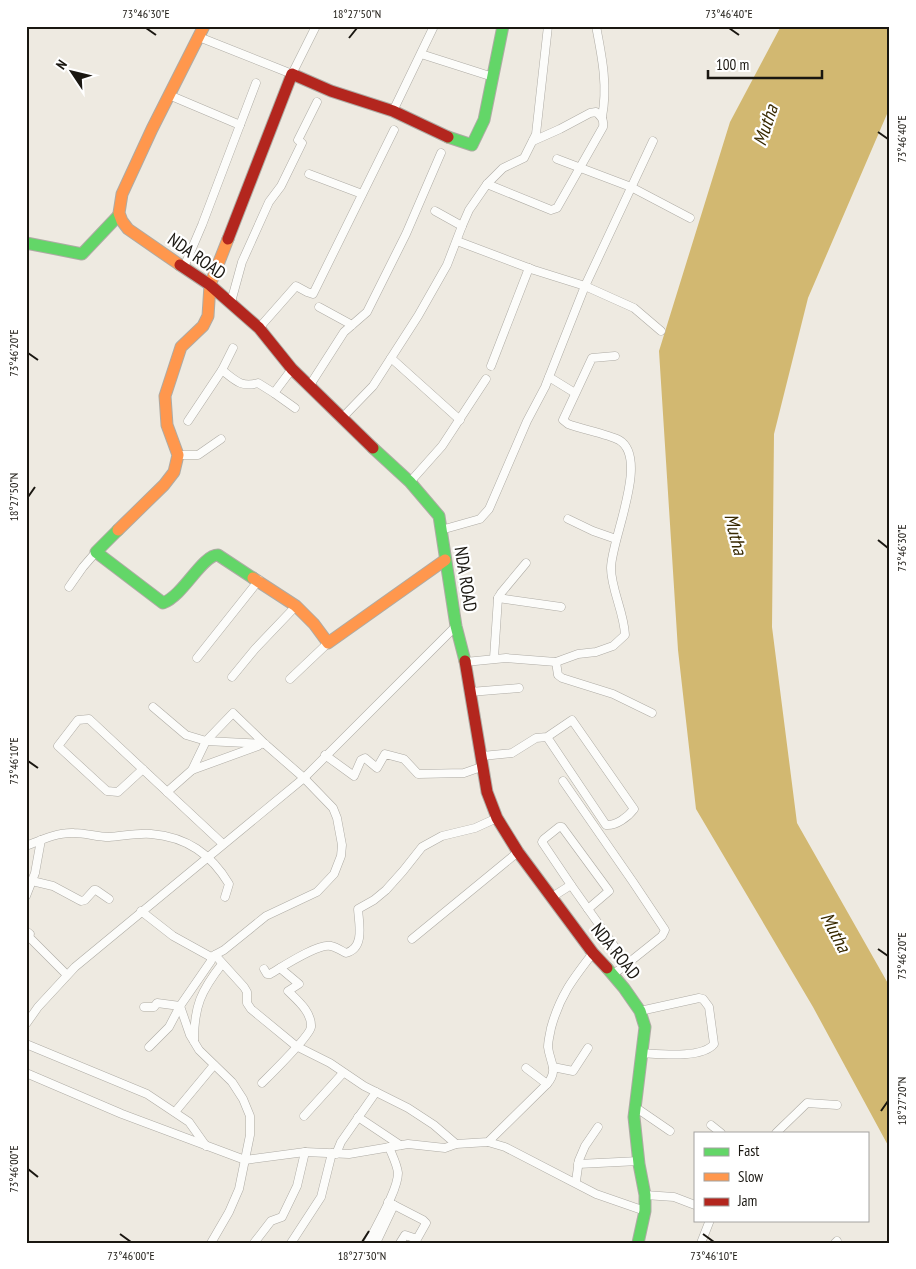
<svg xmlns="http://www.w3.org/2000/svg" width="916" height="1269" viewBox="0 0 916 1269" font-family="'PT Sans Narrow',sans-serif">
<style>
.water{fill:#d2b871}
.lines{fill:none;stroke-linecap:round;stroke-linejoin:round}
.street-casing{stroke:#aeaba4;stroke-width:9}
.fast-casing{stroke:#aeaba4;stroke-width:13}
.slow-casing{stroke:#aeaba4;stroke-width:13}
.jam-casing{stroke:#aeaba4;stroke-width:13}
.street{stroke:#fcfcfa;stroke-width:8}
.fast{stroke:#63d668;stroke-width:11}
.slow{stroke:#ff974d;stroke-width:11}
.jam{stroke:#b3261e;stroke-width:11}
.ticks{fill:none;stroke:#1a1711;stroke-width:2}
.labels{text-anchor:middle;dominant-baseline:central;stroke-width:4.5;stroke-linejoin:round;paint-order:stroke}
.street-label{font-size:18px;fill:#1a1711;stroke:#fff}
.water-label{font-size:19px;font-style:italic;fill:#382900;stroke:#fff}
.neatline{fill:none;stroke:#1a1711;stroke-width:2}
.ticks-label{font-size:12px;text-anchor:middle;fill:#1a1711}
</style>
<rect width="100%" height="100%" fill="#eeeae1"/>
<polygon class="water" points="781,26 890,26 890,107 808,298 774,434 772,627 797,823 890,987 890,1149 813,1007 696,809 678,650 659,351 730,122"/>
<g class="lines">
<g class="street-casing">
<g id="street">
<path d="M596,26C602,57 608,86 602,117"/>
<polyline points="199,37 292,74 316,26"/>
<polyline points="421,54 493,77"/>
<polyline points="169,95 240,125 202,225 184,267"/>
<polyline points="393,111 434,26"/>
<polyline points="240,125 256,83"/>
<polyline points="557,159 631,187 690,218"/>
<polyline points="309,174 362,194"/>
<path d="M487,184L551,210L557,208L603,127C604,120 602,117 596,112L590,113L560,129L533,141"/>
<polyline points="435,211 462,226"/>
<polyline points="457,241 534,270 585,286 634,308 661,331"/>
<polyline points="231,302 242,262 269,202 281,186 302,143 298,140 317,102"/>
<polyline points="319,307 352,325"/>
<polyline points="259,328 296,286 307,292 313,294 394,130"/>
<polyline points="391,358 460,420"/>
<polyline points="491,366 529,268"/>
<polyline points="292,369 274,393 295,408"/>
<polyline points="222,370 233,348"/>
<polyline points="549,377 575,393"/>
<polyline points="310,385 344,332 367,312 406,234 441,153"/>
<polyline points="342,418 373,386 418,316 447,265 462,226 469,210 487,184 503,168 524,158 536,134 548,26"/>
<path d="M188,421L222,370C235,380 241,388 258,383L274,393"/>
<polyline points="178,455 198,455 221,439"/>
<polyline points="410,482 442,446 486,379"/>
<polyline points="568,519 593,531 616,539"/>
<polyline points="441,530 480,519 489,509 527,421 545,387 585,286 653,141"/>
<polyline points="69,587 83,567 96,552"/>
<polyline points="498,598 561,607"/>
<polyline points="197,658 259,580"/>
<polyline points="494,658 498,598 501,593 526,563"/>
<path d="M465,662L506,658L556,662L578,654L596,652L613,646L625,635C624,612 611,589 611,568C611,540 650,458 619,440C608,434 581,429 568,424L563,420L592,358L615,356"/>
<polyline points="556,662 558,675 562,678 613,694 652,713"/>
<polyline points="232,677 255,649 296,606"/>
<polyline points="290,679 328,643"/>
<polyline points="470,692 519,688"/>
<polyline points="153,707 186,735 206,741 265,744"/>
<polyline points="325,755 354,776 361,760 365,758 377,768 385,754 404,759 418,774 464,773 484,766"/>
<path d="M482,756L512,753L536,738L547,737L606,825C616,826 628,817 634,809L572,720L547,737"/>
<polyline points="143,769 118,792 107,791 58,746 78,720 89,719 223,844"/>
<polyline points="192,770 206,741 233,713 265,744 304,778 333,808 337,818 342,845 341,856 334,874 317,892 266,916 224,950 211,957"/>
<polyline points="563,781 633,882 665,930 662,936 627,964"/>
<polyline points="167,792 192,770 258,746"/>
<path d="M26,846C41,840 58,832 74,833C86,833 97,837 109,837C123,836 137,833 151,834C187,837 211,854 229,884L225,897"/>
<polyline points="32,881 53,886 81,901 85,900 94,890 96,890 109,899"/>
<polyline points="571,885 542,842 544,839 559,827 562,827 609,891 588,909"/>
<polyline points="26,896 35,873 41,840"/>
<polyline points="552,897 571,885 627,964 612,975"/>
<polyline points="141,911 173,936 211,957 211,961 180,1006 169,1027 149,1047"/>
<polyline points="26,931 30,934 29,937 67,975"/>
<polyline points="412,939 518,852"/>
<polyline points="215,955 244,987 247,992 247,1003 251,1009 296,1046 330,1063 364,1086 408,1108 434,1125 456,1144"/>
<path d="M264,969L267,974H270C282,967 318,943 331,946C336,947 342,951 346,953C365,948 359,924 358,909L374,900L386,890L403,871L422,847L442,836L475,828L497,818"/>
<polyline points="144,1007 154,1007 157,1003 180,1006 190,1035 199,1050 232,1082 243,1099 250,1116 250,1135 239,1189 229,1212 211,1243"/>
<path d="M640,1011L699,998L703,999L709,1007L714,1044C702,1059 659,1054 641,1053"/>
<polyline points="26,1024 38,1007 75,967 304,778 456,626"/>
<path d="M194,1041C194,1006 201,991 222,964"/>
<polyline points="26,1044 147,1094 189,1122 206,1146"/>
<polyline points="553,1067 573,1071 588,1048"/>
<polyline points="526,1068 547,1084"/>
<path d="M26,1073L122,1114L245,1160L305,1152L349,1154L408,1144L445,1148L456,1144L488,1142L547,1084C559,1070 550,1063 548,1047C548,1041 550,1034 551,1028C560,995 573,979 593,953"/>
<path d="M262,1083C270,1075 310,1036 311,1027C312,1012 297,1000 288,991L299,984L280,968"/>
<polyline points="635,1107 670,1131"/>
<polyline points="175,1112 214,1065"/>
<polyline points="304,1116 343,1073"/>
<polyline points="358,1117 400,1145"/>
<polyline points="711,1125 721,1133"/>
<polyline points="776,1133 807,1103 837,1105"/>
<polyline points="488,1142 505,1147 596,1194 645,1211"/>
<polyline points="336,1154 341,1142 376,1092"/>
<polyline points="578,1164 639,1161"/>
<polyline points="576,1181 579,1160 585,1146 598,1127"/>
<polyline points="645,1195 674,1197 695,1205"/>
<polyline points="388,1202 423,1220 426,1223 417,1239 405,1235 400,1243"/>
<polyline points="254,1243 271,1221 282,1217 297,1186 305,1152"/>
<polyline points="291,1243 321,1197 332,1153"/>
<path d="M368,1243C376,1226 398,1190 398,1173C397,1164 392,1155 389,1147"/>
<polyline points="376,1243 394,1205"/>
<polyline points="701,1243 710,1220"/>
<polyline points="835,1243 837,1241"/>
</g>
</g>
<g class="fast-casing">
<g id="fast">
<polyline points="448,137 472,145 484,120 503,26"/>
<polyline points="26,243 82,254 118,216"/>
<polyline points="373,448 410,482 439,516 456,626 465,661"/>
<path d="M118,530L96,552L163,603C184,595 202,555 218,555L253,578"/>
<polyline points="607,968 624,988 640,1011 645,1027 634,1117 639,1164 645,1195 645,1211 638,1243"/>
</g>
</g>
<g class="slow-casing">
<g id="slow">
<polyline points="180,265 128,229 122,221 119,213 122,194 152,129 204,26"/>
<polyline points="118,530 164,485 174,472 178,455 167,425 165,396 181,347 203,326 208,316 210,285 228,239"/>
<polyline points="253,578 296,606 314,624 328,643 445,560"/>
</g>
</g>
<g class="jam-casing">
<g id="jam">
<polyline points="228,239 292,74 331,91 393,111 448,137"/>
<polyline points="180,265 210,285 259,328 292,369 373,448"/>
<polyline points="465,661 487,792 497,818 518,852 593,953 607,968"/>
</g>
</g>
<use href="#street" class="street"/>
<use href="#fast" class="fast"/>
<use href="#slow" class="slow"/>
<use href="#jam" class="jam"/>
</g>
<path class="ticks" d="M146,28L156,35M729,28L739,35M349,38L357,28M878,132L888,139M28,353L38,360M28,497L35,487M878,540L888,548M28,761L38,768M878,949L888,956M881,1111L888,1101M28,1169L38,1177M120,1234L131,1242M703,1234L714,1242M362,1242L369,1231"/>
<g class="labels">
<g class="street-label">
<text transform="translate(197 256) rotate(35)">NDA ROAD</text>
<text transform="translate(466 579) rotate(81)">NDA ROAD</text>
<text transform="translate(616 951) rotate(51)">NDA ROAD</text>
</g>
<g class="water-label">
<text transform="translate(765 125) rotate(-72)">Mutha</text>
<text transform="translate(736 534) rotate(76)">Mutha</text>
<text transform="translate(836 932) rotate(62)">Mutha</text>
</g>
</g>
<rect width="916" height="1269" fill="none" stroke="#ffffff" stroke-width="55"/>
<rect x="694" y="1132" width="175" height="90" fill="#ffffff" stroke="#a3a2a0"/>
<rect x="704" y="1148" width="25" height="8" fill="#63d668" stroke="#a3a2a0"/>
<text x="738" y="1156" font-size="15" fill="#1a1711">Fast</text>
<rect x="704" y="1173" width="25" height="8" fill="#ff974d" stroke="#a3a2a0"/>
<text x="738" y="1182" font-size="15" fill="#1a1711">Slow</text>
<rect x="704" y="1198" width="25" height="8" fill="#b3261e" stroke="#a3a2a0"/>
<text x="738" y="1206" font-size="15" fill="#1a1711">Jam</text>
<g transform="translate(72 72) rotate(305)" stroke="#ffffff" stroke-width="4" paint-order="stroke">
<path d="M0-4L9 19L0 12L-9 19Z" fill="#1a1711"/>
<text y="-8" font-size="14" font-weight="bold" text-anchor="middle" fill="#1a1711">N</text>
</g>
<path d="M708 70v8h114v-8" fill="none" stroke="#1a1711" stroke-width="2.5"/>
<text x="716" y="70" font-size="15" fill="#1a1711" stroke="#ffffff" stroke-width="4" paint-order="stroke">100 m</text>
<rect x="28" y="28" width="860" height="1214" class="neatline"/>
<g class="ticks-label">
<text x="146" y="18">73°46'30"E</text>
<text x="357" y="18">18°27'50"N</text>
<text x="729" y="18">73°46'40"E</text>
<text transform="translate(902 139) rotate(-90)" y="4">73°46'40"E</text>
<text transform="translate(14 353) rotate(-90)" y="4">73°46'20"E</text>
<text transform="translate(14 497) rotate(-90)" y="4">18°27'50"N</text>
<text transform="translate(902 548) rotate(-90)" y="4">73°46'30"E</text>
<text transform="translate(14 761) rotate(-90)" y="4">73°46'10"E</text>
<text transform="translate(902 956) rotate(-90)" y="4">73°46'20"E</text>
<text transform="translate(902 1101) rotate(-90)" y="4">18°27'20"N</text>
<text transform="translate(14 1169) rotate(-90)" y="4">73°46'00"E</text>
<text x="131" y="1260">73°46'00"E</text>
<text x="362" y="1260">18°27'30"N</text>
<text x="714" y="1260">73°46'10"E</text>
</g>
</svg>
